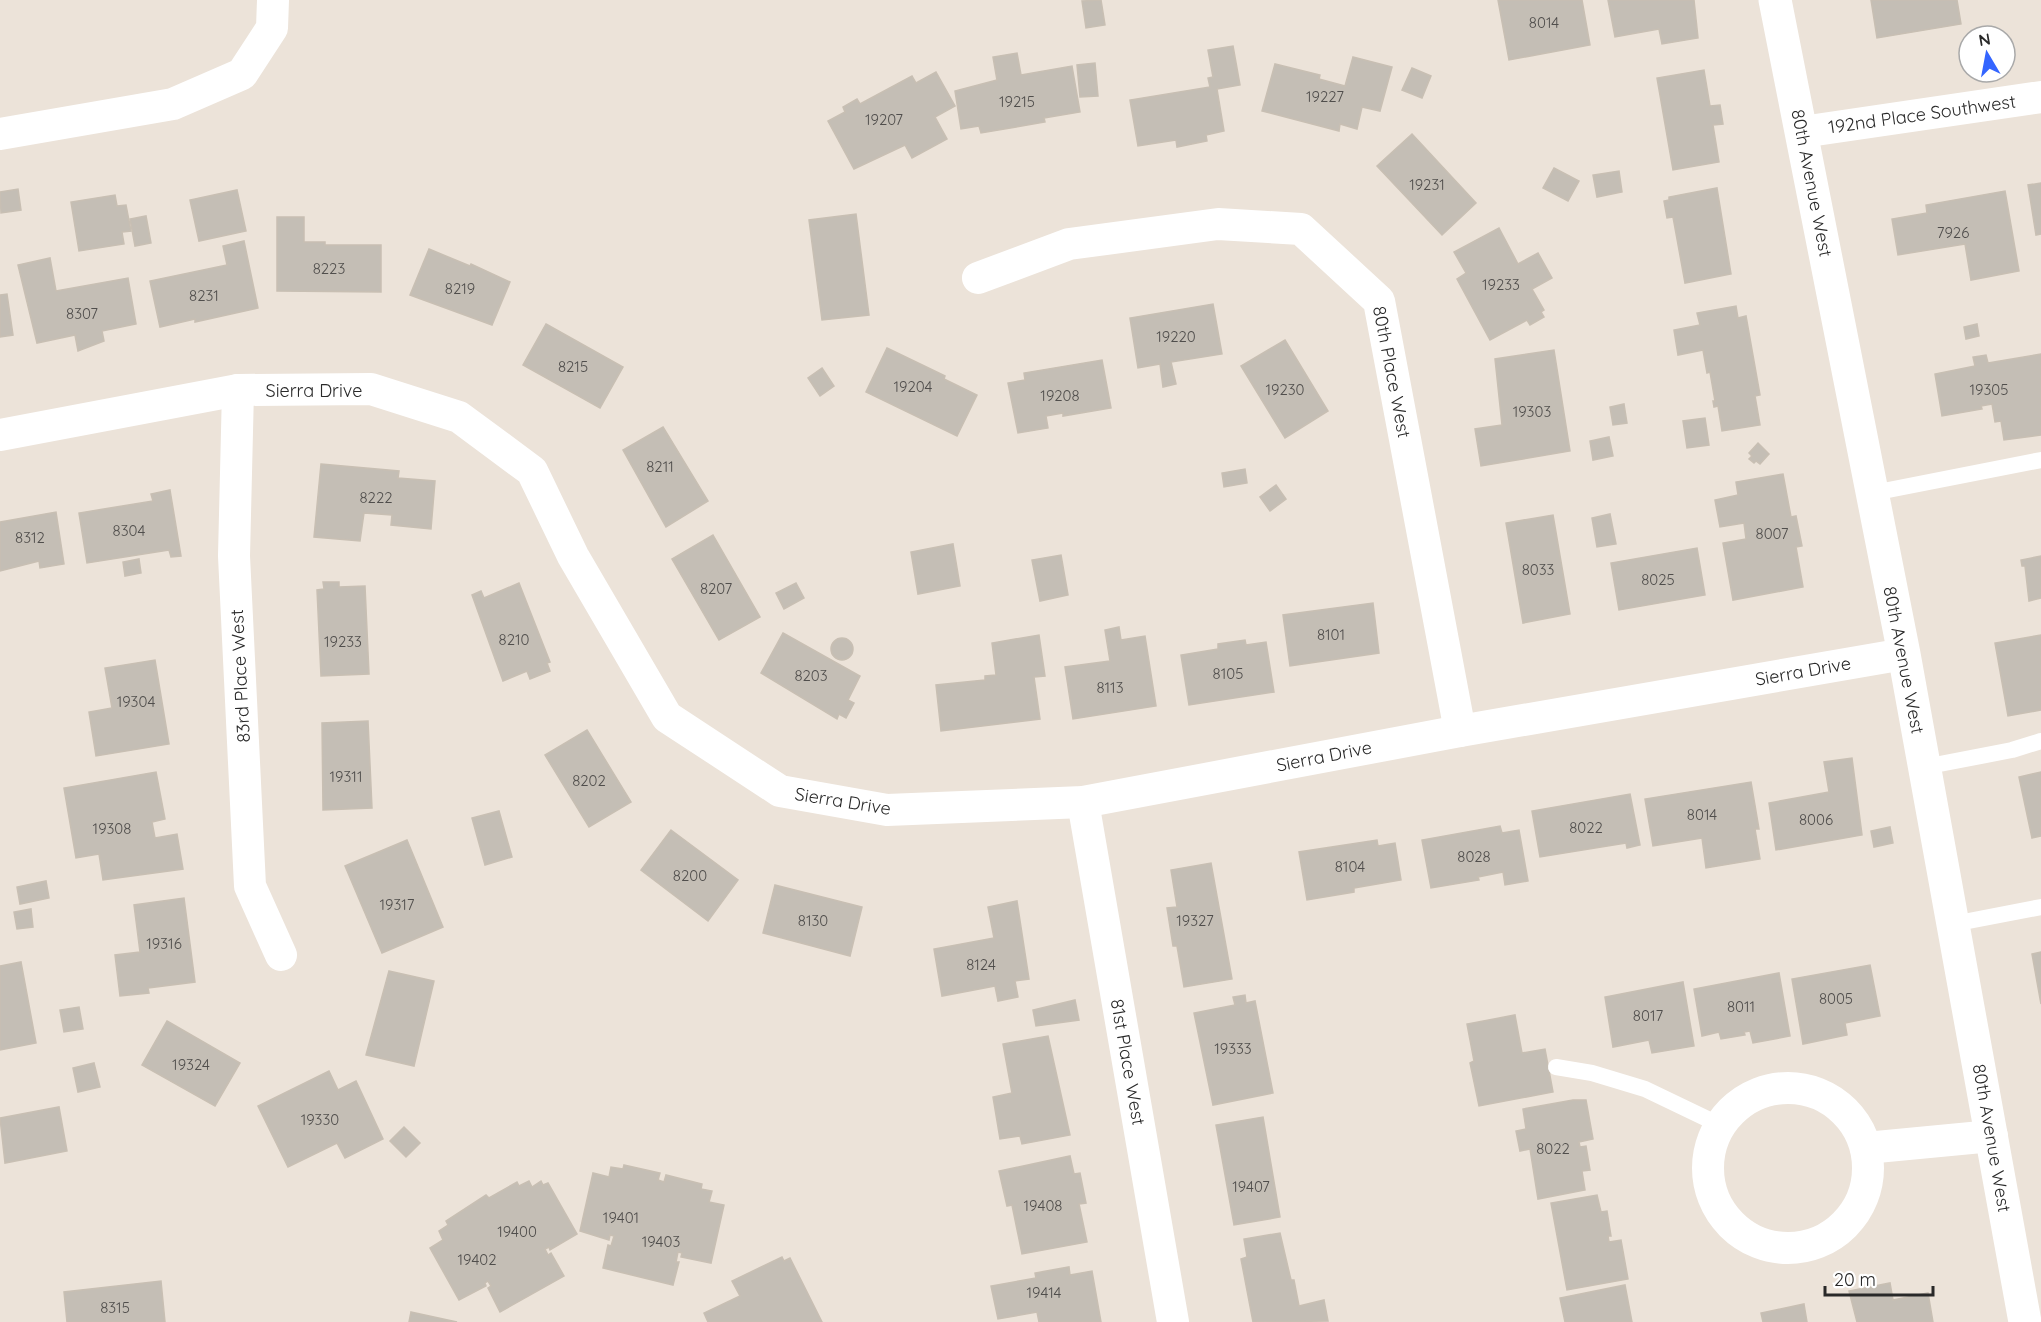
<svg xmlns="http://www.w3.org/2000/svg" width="2041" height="1322" viewBox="0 0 2041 1322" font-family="Quicksand,sans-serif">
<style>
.building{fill:#c4beb5;stroke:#c8bfb3;stroke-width:1.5}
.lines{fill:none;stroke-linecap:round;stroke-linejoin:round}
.service{stroke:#fff;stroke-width:16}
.minor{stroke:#fff;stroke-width:32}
.tertiary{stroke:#fff;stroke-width:33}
.labels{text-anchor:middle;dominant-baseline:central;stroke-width:6;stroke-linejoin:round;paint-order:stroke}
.number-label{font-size:15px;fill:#504e4c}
.street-label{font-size:18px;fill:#292929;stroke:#fff}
</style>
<rect width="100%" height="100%" fill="#ece3d9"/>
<g class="building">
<polygon points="1101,0 1105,25 1086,28 1082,1"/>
<polygon points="1498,0 1582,0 1590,45 1509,60"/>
<polygon points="1608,0 1694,0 1698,38 1662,44 1659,29 1615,37"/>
<polygon points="1871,0 1957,0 1961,24 1877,38"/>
<polygon points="1233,46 1240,85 1217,89 1224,131 1206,135 1207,141 1177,147 1176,140 1138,146 1130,100 1210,87 1208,78 1213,77 1208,50"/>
<polygon points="1017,53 1021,75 1072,66 1080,112 1044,118 1045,122 981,133 979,126 961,129 955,91 997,80 993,57"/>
<polygon points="1353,57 1392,67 1380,111 1362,107 1357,129 1340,124 1339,131 1262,111 1275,64 1320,75 1319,79 1345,86"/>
<polygon points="1095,63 1098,96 1080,97 1077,65"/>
<polygon points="1412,68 1431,76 1422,98 1402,90"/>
<polygon points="1704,70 1710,106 1720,105 1723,124 1713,125 1719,162 1673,170 1657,78"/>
<polygon points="936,72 955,106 935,117 947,139 912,158 905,145 854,169 828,121 845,112 843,107 857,99 860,104 912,76 916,83"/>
<polygon points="1412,134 1476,203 1442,235 1377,166"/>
<polygon points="1554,168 1579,181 1568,201 1543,188"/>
<polygon points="1619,171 1622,192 1597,197 1593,175"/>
<polygon points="2041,183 2041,234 2036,235 2028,185"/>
<polygon points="1717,188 1731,274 1685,283 1673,217 1667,218 1664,201 1669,200 1669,197"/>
<polygon points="18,189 21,210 1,213 0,192"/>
<polygon points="237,190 246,231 199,241 190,200"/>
<polygon points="2005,191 2019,271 1971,280 1965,244 1898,255 1892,219 1927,213 1926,205"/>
<polygon points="115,195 117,206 126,205 131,231 122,232 124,244 79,251 71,202"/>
<polygon points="856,214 869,315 822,320 809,220"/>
<polygon points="146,216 151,243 135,246 130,219"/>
<polygon points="277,217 304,217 304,242 325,242 325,245 381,245 381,292 277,291"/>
<polygon points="1499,228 1518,264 1538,253 1552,278 1532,289 1544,310 1541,312 1544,317 1530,325 1527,320 1490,340 1457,279 1466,273 1454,252"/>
<polygon points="244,241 258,308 195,322 195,319 160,327 150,281 227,265 223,246"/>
<polygon points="429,249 470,266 471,264 510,282 492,325 410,295"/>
<polygon points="50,258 56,291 128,278 136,324 102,331 104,341 78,351 75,335 37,343 18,265"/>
<polygon points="7,294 13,335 0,337 0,295"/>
<polygon points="1213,304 1222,354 1171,362 1176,384 1163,387 1160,364 1138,368 1130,318"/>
<polygon points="1736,306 1738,318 1746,316 1760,395 1755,396 1760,425 1722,431 1718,406 1714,407 1713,401 1715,401 1710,372 1707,373 1703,350 1678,355 1674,330 1700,325 1697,313"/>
<polygon points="546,324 623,367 600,408 523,365"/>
<polygon points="1977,324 1979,336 1966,339 1964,327"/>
<polygon points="1285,340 1328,411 1285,438 1241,366"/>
<polygon points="887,348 945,376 944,379 977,395 957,436 866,392"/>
<polygon points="1554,350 1570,451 1481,466 1475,429 1502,425 1495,359"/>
<polygon points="2041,354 2041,435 2004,440 2001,421 1995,422 1992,404 1981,406 1982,409 1942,416 1935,374 1975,366 1973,357 1986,355 1988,363"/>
<polygon points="1102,360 1111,408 1063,416 1063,413 1046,416 1048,428 1018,433 1008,383 1025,380 1024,373"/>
<polygon points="822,368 834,386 820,396 808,378"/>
<polygon points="1624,404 1627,423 1613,425 1610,407"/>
<polygon points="1705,418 1709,445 1687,448 1683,421"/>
<polygon points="663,427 708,501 666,527 623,450"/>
<polygon points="1609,437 1613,456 1593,460 1590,441"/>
<polygon points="1758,443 1769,454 1760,464 1756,461 1754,463 1749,459 1752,456 1749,453"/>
<polygon points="321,464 399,471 398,478 435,481 431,529 391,525 392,515 364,513 360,541 314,537"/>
<polygon points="1245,469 1247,483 1224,487 1222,473"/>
<polygon points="1783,474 1791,517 1796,516 1802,546 1796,547 1803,587 1733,600 1723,543 1746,539 1744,523 1720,527 1715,500 1738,495 1736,482"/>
<polygon points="1276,485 1286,499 1270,511 1260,497"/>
<polygon points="170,490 181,556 171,557 169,550 87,563 79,513 153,501 151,494"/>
<polygon points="56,512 64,564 40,568 39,561 0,571 0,522"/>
<polygon points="1610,514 1616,544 1597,547 1592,518"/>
<polygon points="1553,515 1570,614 1523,623 1506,523"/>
<polygon points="713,535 760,617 719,640 672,559"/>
<polygon points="953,544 960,586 918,594 911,552"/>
<polygon points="1697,548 1705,595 1619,610 1611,563"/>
<polygon points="1061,555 1068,595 1040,601 1032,560"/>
<polygon points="2041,556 2041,598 2029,601 2025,566 2022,566 2021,560"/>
<polygon points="139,559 141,573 125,576 123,562"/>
<polygon points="323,582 339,582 339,587 365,586 369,674 321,676 317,590 324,589"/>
<polygon points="519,583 550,662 547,663 550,671 530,679 527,671 503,681 472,595 481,591 484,598"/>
<polygon points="796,583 804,598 784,609 776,593"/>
<polygon points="1373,603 1379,653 1290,666 1283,615"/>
<polygon points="1119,627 1121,640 1145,636 1156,706 1073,719 1065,667 1110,661 1105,630"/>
<polygon points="783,633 860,676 848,700 854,703 846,718 839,714 837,719 761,673"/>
<polygon points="1039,635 1045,676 1034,677 1040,719 941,731 936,685 985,680 985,676 996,675 992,643"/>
<polygon points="2041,635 2041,710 2008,716 1995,643"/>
<circle cx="842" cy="649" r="11"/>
<polygon points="1245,640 1246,645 1266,642 1274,692 1189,705 1181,655 1218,649 1218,644"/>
<polygon points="155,660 169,744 96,756 89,712 112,708 105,668"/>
<polygon points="368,721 372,808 323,810 322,723"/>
<polygon points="587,730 631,802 589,827 545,755"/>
<polygon points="1852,758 1862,835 1776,850 1769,803 1829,792 1824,762"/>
<polygon points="156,772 165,819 152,822 155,838 177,834 183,869 103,880 99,854 76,858 64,788"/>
<polygon points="2041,772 2041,836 2032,838 2019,777"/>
<polygon points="1751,782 1759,829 1755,829 1760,859 1706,868 1702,838 1653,846 1645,799"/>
<polygon points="1630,794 1640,845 1627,848 1626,843 1540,857 1532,811"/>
<polygon points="499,811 512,857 485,865 472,818"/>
<polygon points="1500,826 1502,833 1519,830 1528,881 1505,885 1503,872 1478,877 1479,880 1431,888 1422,840"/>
<polygon points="1890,827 1893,843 1874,847 1871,831"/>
<polygon points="671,830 738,880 708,921 641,870"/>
<polygon points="407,840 443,927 382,953 345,866"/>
<polygon points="1377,840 1378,846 1395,843 1401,880 1354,888 1354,892 1307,900 1299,852"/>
<polygon points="1211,863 1232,979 1184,987 1177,946 1173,946 1167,908 1177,907 1171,870"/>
<polygon points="46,881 49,898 20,904 17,887"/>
<polygon points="775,885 862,907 850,956 763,933"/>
<polygon points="184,898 195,982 148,988 149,993 120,996 115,955 140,952 134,905"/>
<polygon points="1017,901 1029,979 1015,981 1018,997 998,1001 995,986 942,996 934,949 994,938 988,907"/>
<polygon points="31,909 33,927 17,929 14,912"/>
<polygon points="2041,952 2041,1004 2032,954"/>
<polygon points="21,962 36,1043 0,1050 0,966"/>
<polygon points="1870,965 1880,1016 1845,1023 1847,1035 1803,1044 1792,979"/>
<polygon points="389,971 434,981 414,1066 366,1055"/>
<polygon points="1779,973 1790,1036 1753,1043 1750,1031 1744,1032 1745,1035 1721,1039 1719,1032 1702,1036 1694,989"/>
<polygon points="1683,982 1694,1046 1652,1053 1649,1040 1613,1047 1605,997"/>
<polygon points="1245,995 1246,1003 1255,1001 1273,1093 1213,1105 1194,1013 1235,1005 1233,997"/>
<polygon points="1075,1000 1079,1020 1036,1026 1033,1010"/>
<polygon points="79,1007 83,1029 64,1032 60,1010"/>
<polygon points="1515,1015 1522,1053 1545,1049 1553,1092 1479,1106 1470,1063 1474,1061 1467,1024"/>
<polygon points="167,1021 240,1063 215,1106 142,1065"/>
<polygon points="1048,1036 1070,1135 1022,1144 1020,1136 1000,1139 993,1097 1012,1093 1003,1044"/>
<polygon points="94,1063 100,1087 78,1092 73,1068"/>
<polygon points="329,1071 338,1090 356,1081 383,1139 345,1158 337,1143 288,1167 258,1106"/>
<polygon points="1573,1100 1586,1100 1593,1139 1579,1142 1580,1147 1586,1146 1590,1170 1582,1171 1585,1190 1538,1199 1530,1149 1520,1151 1516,1131 1526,1129 1523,1109"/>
<polygon points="59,1107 67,1151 5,1163 0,1118"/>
<polygon points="1263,1117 1280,1217 1234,1225 1216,1125"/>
<polygon points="404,1127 420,1143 406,1157 390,1141"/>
<polygon points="1070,1156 1074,1174 1080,1173 1086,1203 1079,1204 1087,1242 1022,1254 1012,1205 1007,1206 999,1171"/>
<polygon points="624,1165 660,1173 658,1180 664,1182 666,1175 702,1184 701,1189 712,1191 709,1202 724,1205 711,1263 681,1257 682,1253 678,1252 676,1262 679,1262 673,1285 603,1268 608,1245 611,1246 614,1236 610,1235 609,1240 580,1231 593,1173 609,1177 611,1167 623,1169"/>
<polygon points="529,1181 532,1187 541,1181 543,1185 548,1183 577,1234 550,1250 549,1247 545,1249 548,1255 551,1253 564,1276 500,1312 488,1288 491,1286 488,1281 485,1283 486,1286 459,1300 430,1248 443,1240 439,1231 448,1225 446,1221 486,1195 489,1198 517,1182 519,1186"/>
<polygon points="1597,1195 1601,1212 1607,1211 1611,1236 1608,1236 1609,1242 1621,1240 1628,1279 1567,1290 1551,1203"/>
<polygon points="1280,1233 1291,1280 1294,1280 1299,1306 1324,1300 1328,1321 1253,1322 1241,1259 1247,1257 1244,1239"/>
<polygon points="782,1257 784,1261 790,1258 822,1322 708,1322 704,1313 740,1296 732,1281"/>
<polygon points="1069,1267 1070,1275 1092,1271 1101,1322 1039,1322 1037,1312 998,1319 991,1286 1036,1278 1035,1273"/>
<polygon points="161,1281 165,1322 67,1322 64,1292"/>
<polygon points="1890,1283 1893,1300 1928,1293 1933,1322 1857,1322 1849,1291"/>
<polygon points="1625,1285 1632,1322 1565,1322 1560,1298"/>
<polygon points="1804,1304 1807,1322 1763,1322 1761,1313"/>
<polygon points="411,1312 457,1322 409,1322"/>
</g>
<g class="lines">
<g class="service">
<polyline points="1873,493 2041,460"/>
<polyline points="1924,767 2012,750 2041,741"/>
<polyline points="1953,924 2041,907"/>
<polyline points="1556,1067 1592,1073 1645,1089 1720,1125"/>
</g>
<g class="minor">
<polyline points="1802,132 2041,97"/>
<polyline points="0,134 173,104 242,74 272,28 273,0"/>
<polyline points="978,278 1069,244 1218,224 1301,229 1379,301 1460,731"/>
<polyline points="238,390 234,556 250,886 281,955"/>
<polyline points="0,435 238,390 371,389 459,417 532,471 573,556 667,717 780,791 887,810 1083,802 1460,731 1904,654"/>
<polyline points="1083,802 1173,1322"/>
<circle cx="1788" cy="1168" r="80"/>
<polyline points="1866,1148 1992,1136"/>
</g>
<polyline class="tertiary" points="1775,0 1904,654 2025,1322"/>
</g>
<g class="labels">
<g class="number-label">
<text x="1544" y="22">8014</text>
<text x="1325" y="96">19227</text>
<text x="1017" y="101">19215</text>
<text x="884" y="119">19207</text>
<text x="1427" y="184">19231</text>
<text x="1953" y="232">7926</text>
<text x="329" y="268">8223</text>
<text x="1501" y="284">19233</text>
<text x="460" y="288">8219</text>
<text x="204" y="295">8231</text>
<text x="82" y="313">8307</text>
<text x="1176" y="336">19220</text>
<text x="573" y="366">8215</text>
<text x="913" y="386">19204</text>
<text x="1285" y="389">19230</text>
<text x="1989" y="389">19305</text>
<text x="1060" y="395">19208</text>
<text x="1532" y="411">19303</text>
<text x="660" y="466">8211</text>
<text x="376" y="497">8222</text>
<text x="129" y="530">8304</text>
<text x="1772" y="533">8007</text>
<text x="30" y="537">8312</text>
<text x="1538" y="569">8033</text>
<text x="1658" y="579">8025</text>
<text x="716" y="588">8207</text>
<text x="1331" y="634">8101</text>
<text x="514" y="639">8210</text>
<text x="343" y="641">19233</text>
<text x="1228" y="673">8105</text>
<text x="811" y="675">8203</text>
<text x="1110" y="687">8113</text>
<text x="136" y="701">19304</text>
<text x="346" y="776">19311</text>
<text x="589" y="780">8202</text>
<text x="1702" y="814">8014</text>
<text x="1816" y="819">8006</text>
<text x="1586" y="827">8022</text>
<text x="112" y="828">19308</text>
<text x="1474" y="856">8028</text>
<text x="1350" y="866">8104</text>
<text x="690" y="875">8200</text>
<text x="397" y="904">19317</text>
<text x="813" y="920">8130</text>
<text x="1195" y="920">19327</text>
<text x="164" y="943">19316</text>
<text x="981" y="964">8124</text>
<text x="1836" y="998">8005</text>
<text x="1741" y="1006">8011</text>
<text x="1648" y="1015">8017</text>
<text x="1233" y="1048">19333</text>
<text x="191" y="1064">19324</text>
<text x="320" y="1119">19330</text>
<text x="1553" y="1148">8022</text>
<text x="1251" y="1186">19407</text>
<text x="1043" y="1205">19408</text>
<text x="621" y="1217">19401</text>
<text x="517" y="1231">19400</text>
<text x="661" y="1241">19403</text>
<text x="477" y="1259">19402</text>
<text x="1044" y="1292">19414</text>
<text x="115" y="1307">8315</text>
</g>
<g class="street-label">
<text transform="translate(1922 114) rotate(-8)">192nd Place Southwest</text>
<text transform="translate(1812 183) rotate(79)">80th Avenue West</text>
<text transform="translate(1392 372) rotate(79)">80th Place West</text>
<text x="314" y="390">Sierra Drive</text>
<text transform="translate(1904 660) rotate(79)">80th Avenue West</text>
<text transform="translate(1803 671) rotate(-10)">Sierra Drive</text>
<text transform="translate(240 676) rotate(-93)">83rd Place West</text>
<text transform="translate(1324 756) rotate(-11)">Sierra Drive</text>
<text transform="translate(843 801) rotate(9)">Sierra Drive</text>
<text transform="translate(1128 1062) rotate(80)">81st Place West</text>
<text transform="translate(1992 1138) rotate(80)">80th Avenue West</text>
</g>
</g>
<g transform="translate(1987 54) rotate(350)"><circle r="28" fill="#ffffff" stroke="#a9a9a9" stroke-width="1.5"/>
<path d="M0-4.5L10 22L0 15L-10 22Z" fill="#3465ff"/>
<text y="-9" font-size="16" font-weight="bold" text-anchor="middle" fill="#292929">N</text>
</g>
<path d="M1825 1286v9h108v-9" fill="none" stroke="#292929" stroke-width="3"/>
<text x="1834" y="1286" font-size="18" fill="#292929" stroke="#ffffff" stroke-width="4.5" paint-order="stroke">20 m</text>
</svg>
